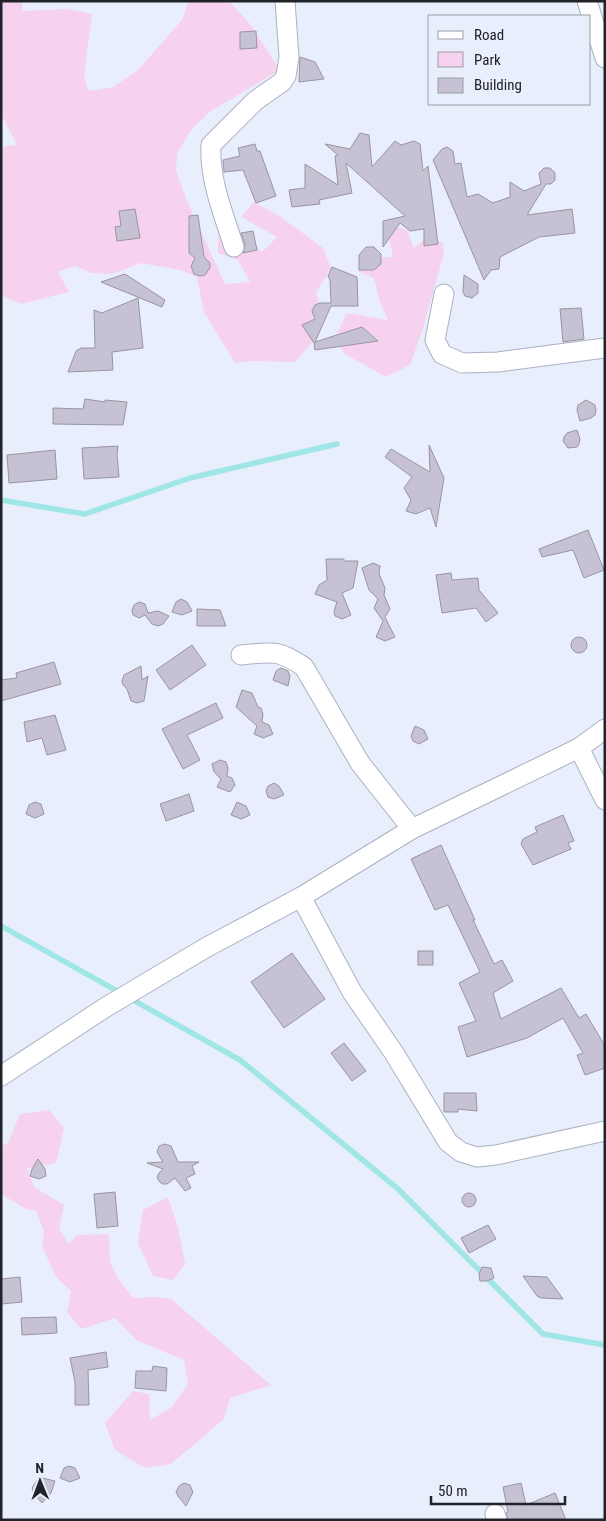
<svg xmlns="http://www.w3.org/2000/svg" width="606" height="1521" viewBox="0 0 606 1521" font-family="'Roboto Condensed',sans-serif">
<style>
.green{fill:#f6d2ee}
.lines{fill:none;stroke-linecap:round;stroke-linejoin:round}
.stream{stroke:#a1e6e6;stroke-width:5.5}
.building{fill:#c7c2d3;stroke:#9994a4}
.minor-casing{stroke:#aab1c1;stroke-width:21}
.minor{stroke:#fff;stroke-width:19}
</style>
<rect width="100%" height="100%" fill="#e8eefc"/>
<g class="green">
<polygon points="1,1 22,1 23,11 67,9 92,14 84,75 88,91 113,87 138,70 182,20 189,1 229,1 250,24 280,70 211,111 192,129 177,153 176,170 187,201 225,284 250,282 238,260 218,253 218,229 235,232 262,252 277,237 241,217 254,202 281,217 323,248 331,268 316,293 320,306 318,336 295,362 254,361 235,363 204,312 197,277 180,270 141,263 112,274 91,273 75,266 58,272 69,292 21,304 3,296 1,288 1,147 17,145 4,119 1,118"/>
<polygon points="386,223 407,230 414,248 428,236 443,243 444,253 423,328 410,365 386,377 345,354 334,339 347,313 388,320 380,302 374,278 358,271 362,258 393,257"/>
<polygon points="49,1110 64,1128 56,1163 27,1168 34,1187 64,1205 59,1229 69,1244 77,1235 109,1234 110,1262 117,1277 133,1298 154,1297 171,1299 271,1385 230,1398 224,1419 171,1464 145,1468 115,1450 105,1423 133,1391 149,1394 150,1420 171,1408 188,1384 184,1360 136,1340 115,1318 81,1329 67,1312 71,1291 56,1277 42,1246 44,1231 36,1211 26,1209 1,1194 1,1146 8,1143 20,1114"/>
<polygon points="168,1197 178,1227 185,1264 173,1280 153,1276 138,1243 143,1210"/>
</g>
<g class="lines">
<g class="stream">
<polyline points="1,500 85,514 190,478 337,444"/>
<polyline points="1,926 240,1060 397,1188 543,1334 605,1345"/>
</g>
</g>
<g class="building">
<polygon points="256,31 257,48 240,49 240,32"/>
<polygon points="300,57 315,62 324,79 299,82"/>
<polygon points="360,133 369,135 372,167 395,141 401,145 414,141 420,144 423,171 428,166 438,244 424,246 424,229 410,231 400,223 383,247 383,221 405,216 346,163 352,193 319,200 320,204 292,207 289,190 305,188 305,164 338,185 335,156 338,155 325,144 350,149"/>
<polygon points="255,144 257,151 260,151 276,196 256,203 243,170 224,172 223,160 240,156 238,148"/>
<polygon points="447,147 453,151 455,164 461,163 467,197 478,194 493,203 510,197 510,182 524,191 541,184 539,173 544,168 550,168 555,173 555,180 551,184 546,184 527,215 572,209 575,233 539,237 500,257 499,269 491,270 484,280 433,160 442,149"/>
<polygon points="135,209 140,238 117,241 115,227 121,226 119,211"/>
<polygon points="198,215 204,257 210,263 210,268 205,275 200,276 194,274 191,266 195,258 189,253 189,216"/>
<polygon points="253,231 257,250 243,253 245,244 241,233"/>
<polygon points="366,247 374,247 381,254 381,264 374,270 359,270 359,255"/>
<polygon points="332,267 357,277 358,306 331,306 315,342 362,327 378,341 315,350 314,343 302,325 315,319 312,311 315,305 320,303 331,303 330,280 328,276"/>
<polygon points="125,274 165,300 162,307 101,282"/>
<polygon points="464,275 478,284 478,293 472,298 465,296 463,292"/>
<polygon points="138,298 143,348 112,352 113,370 68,372 76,351 81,348 95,348 94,310 102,313"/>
<polygon points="581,308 584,339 563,342 560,309"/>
<polygon points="85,399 105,402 105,400 127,402 123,425 53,424 53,408 83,409"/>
<polygon points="586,400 595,405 596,410 595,415 591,418 580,421 577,410 578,405"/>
<polygon points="577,430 580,439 579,444 577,447 568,448 563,441 564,437 567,433"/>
<polygon points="429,445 444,478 436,527 430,508 416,514 406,511 411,500 404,488 412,477 385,457 391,449 430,472"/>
<polygon points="118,446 117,454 119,477 84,479 82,448"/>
<polygon points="55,450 57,479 9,483 7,455"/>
<polygon points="588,530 604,570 584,578 573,550 542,557 539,549"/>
<polygon points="326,559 344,559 344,561 358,561 353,588 342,593 351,615 342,619 335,616 334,611 337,602 315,594 319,585 327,580"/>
<polygon points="373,563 380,566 379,574 385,588 384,595 390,609 385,617 395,637 385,641 376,637 383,621 374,608 378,599 369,590 362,568"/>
<polygon points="451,573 452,580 478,578 479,590 498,613 486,622 476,608 442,613 436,575"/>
<polygon points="181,599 187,602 192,611 182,615 172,612 176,602"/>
<polygon points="139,602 145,604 148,613 158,611 169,616 163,624 158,626 152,624 145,615 139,618 133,615 132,610 134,605"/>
<polygon points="197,609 220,610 226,626 197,626"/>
<circle cx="579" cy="645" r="8"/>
<polygon points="192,645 206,665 170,690 156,670"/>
<polygon points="54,662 61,684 1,701 1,680 17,678 16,673"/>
<polygon points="141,666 142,680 148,676 144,701 137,703 131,701 127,689 123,685 122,681 124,675"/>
<polygon points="281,668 288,671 290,676 288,686 273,680 276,671"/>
<polygon points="242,690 252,693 258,707 261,708 263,714 262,722 269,725 273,734 263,738 254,734 257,726 236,707"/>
<polygon points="216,703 223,718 187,735 200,760 183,769 162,729"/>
<polygon points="55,715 66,750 47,755 42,738 27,742 24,722"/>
<polygon points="415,726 424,730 428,739 419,744 413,741 411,736"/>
<polygon points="220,760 226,762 228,768 227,776 232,778 235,785 230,792 217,787 221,779 214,772 212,764"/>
<polygon points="274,783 279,786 284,795 274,799 268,797 266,791 268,786"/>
<polygon points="189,794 194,811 166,821 160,804"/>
<polygon points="35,802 41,804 44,814 35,818 26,814 29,805"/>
<polygon points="237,802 246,806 250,815 241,819 231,815"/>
<polygon points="563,815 574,841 568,843 571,849 533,865 521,844 523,839 537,832 535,827"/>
<polygon points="441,845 475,920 473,920 494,964 502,960 513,981 493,993 501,1019 561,988 579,1018 586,1014 605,1046 605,1068 585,1075 577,1055 583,1053 563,1018 527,1038 467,1057 458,1027 476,1021 459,983 480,972 448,905 435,910 411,859"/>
<rect x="418" y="951" width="15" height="14"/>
<polygon points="292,953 325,999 284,1028 251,982"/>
<polygon points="344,1043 366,1071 352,1081 331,1053"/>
<polygon points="444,1093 476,1093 477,1111 458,1109 458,1112 444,1112"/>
<polygon points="165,1144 171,1146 178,1162 199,1162 192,1166 195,1174 186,1178 191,1188 185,1191 175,1178 167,1184 162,1184 159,1181 157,1177 159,1173 163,1169 147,1163 163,1162 157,1152 159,1146"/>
<polygon points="38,1159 45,1169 46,1176 39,1179 30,1176 32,1169"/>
<polygon points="115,1192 118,1226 97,1228 94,1194"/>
<circle cx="469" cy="1200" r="7"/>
<polygon points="488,1225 496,1239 469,1253 461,1238"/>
<polygon points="482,1267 491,1268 494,1278 487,1281 480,1281 479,1274"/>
<polygon points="523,1276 547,1277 563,1299 541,1298 537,1296"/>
<polygon points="20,1277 22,1302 1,1304 1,1279"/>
<polygon points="56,1317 57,1333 22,1335 21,1318"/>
<polygon points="106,1352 108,1367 88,1370 89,1405 75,1405 75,1382 70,1358"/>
<polygon points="153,1366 167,1368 166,1391 135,1388 136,1371 152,1371"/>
<polygon points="69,1466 75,1468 80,1478 70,1482 60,1478 64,1468"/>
<polygon points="42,1478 55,1481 51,1493 42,1503 34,1494 32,1488 37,1480"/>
<polygon points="184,1483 190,1485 193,1492 186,1506 178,1496 176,1492 179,1486"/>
<polygon points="521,1483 526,1505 555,1493 566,1520 508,1520 506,1513 508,1512 503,1487"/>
</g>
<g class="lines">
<g class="minor-casing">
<g id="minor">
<polyline points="587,1 605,58"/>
<path d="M234,247C224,215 209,180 211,145L255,101L282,82L286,76L289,57L285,1"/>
<polyline points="444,294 435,340 442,354 462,363 498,362 605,348"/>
<path d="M241,655C272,652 278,649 304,667L360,763L412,829"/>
<polyline points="579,748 605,800"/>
<polyline points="301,897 352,992 394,1053 448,1142 461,1152 477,1157 496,1155 605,1131"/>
<polyline points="1,1076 106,1007 207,947 301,897 412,829 579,748 605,729"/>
<polyline points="495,1514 497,1520"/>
</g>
</g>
<use href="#minor" class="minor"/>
</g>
<rect width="606" height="1521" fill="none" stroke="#202329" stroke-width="5"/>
<rect x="428" y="15" width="162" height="90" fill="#e8eefc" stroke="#989da8"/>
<rect x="438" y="31" width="25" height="8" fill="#ffffff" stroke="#989da8"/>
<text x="474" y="40" font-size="15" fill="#202329">Road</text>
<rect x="438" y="52" width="25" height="15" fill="#f6d2ee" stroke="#989da8"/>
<text x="474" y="65" font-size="15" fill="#202329">Park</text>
<rect x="438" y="78" width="25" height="15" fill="#c7c2d3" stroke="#989da8"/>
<text x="474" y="90" font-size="15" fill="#202329">Building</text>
<g transform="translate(40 1481) rotate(359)" stroke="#e8eefc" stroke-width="4" paint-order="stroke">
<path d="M0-4L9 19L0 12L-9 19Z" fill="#202329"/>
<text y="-8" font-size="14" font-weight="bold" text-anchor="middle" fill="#202329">N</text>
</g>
<path d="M431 1496v8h134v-8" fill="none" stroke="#202329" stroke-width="2.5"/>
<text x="438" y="1496" font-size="15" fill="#202329" stroke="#e8eefc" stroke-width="4" paint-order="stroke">50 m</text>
</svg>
